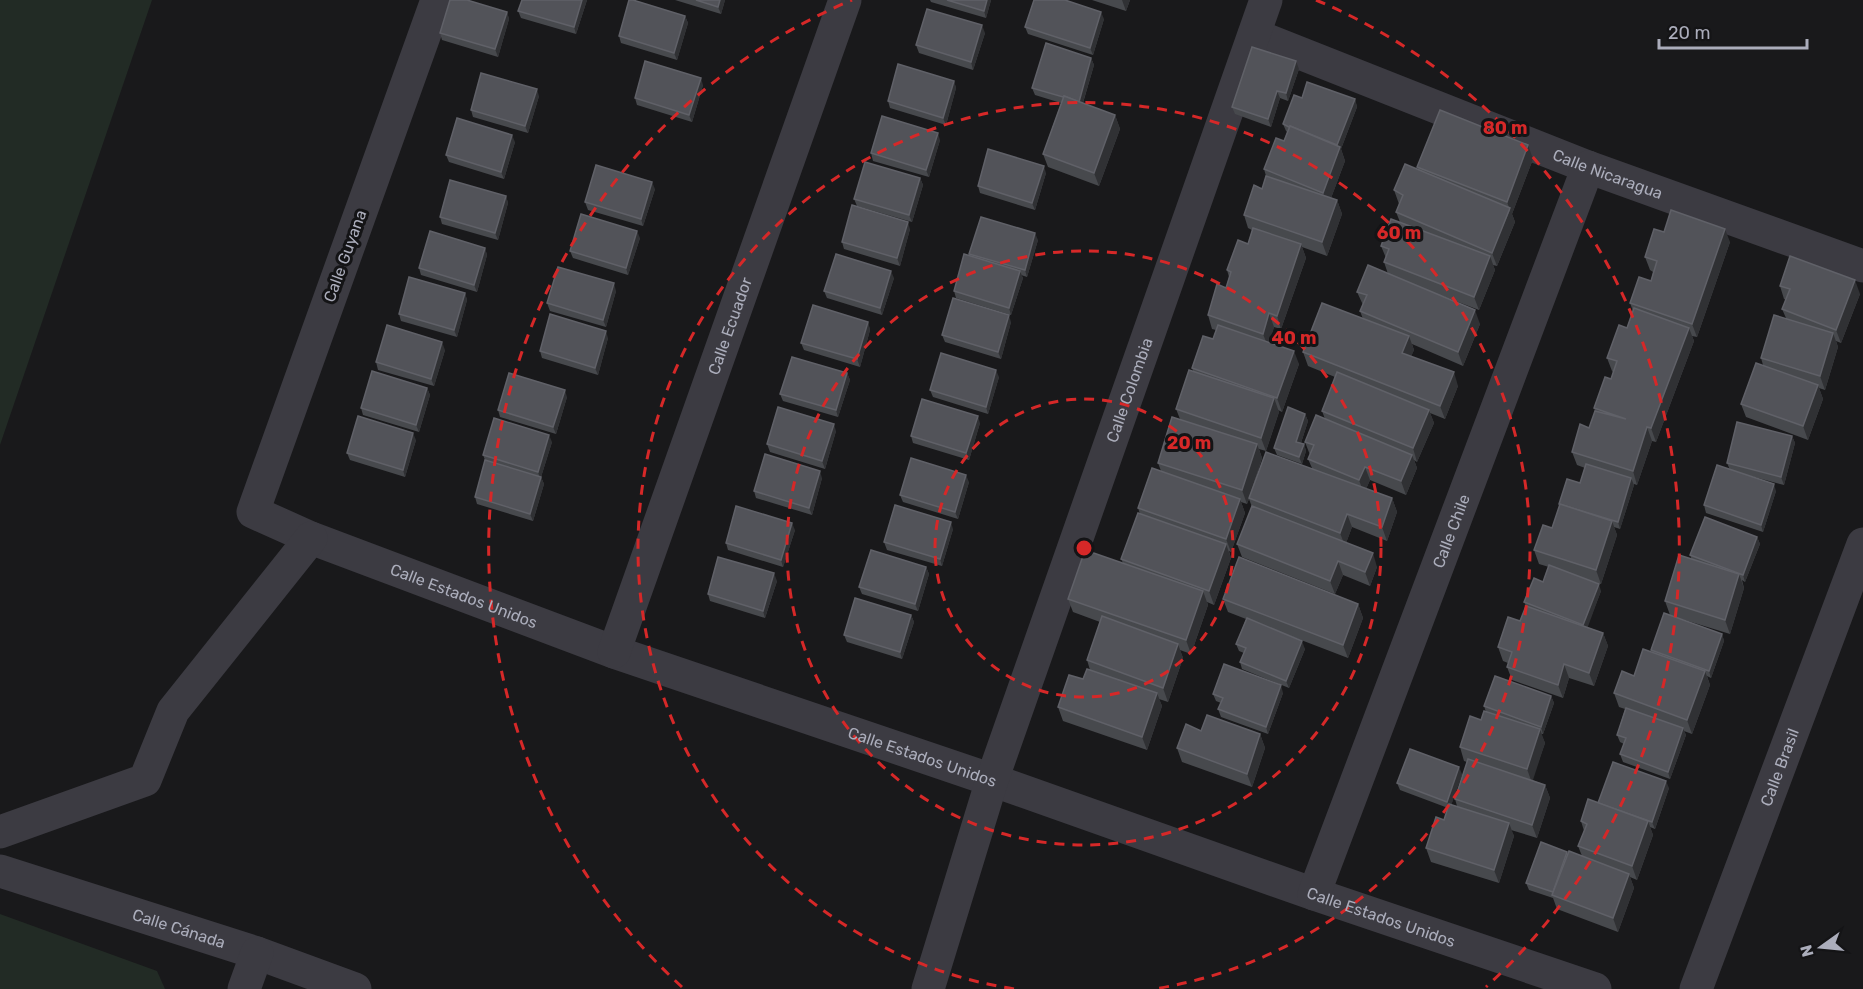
<svg xmlns="http://www.w3.org/2000/svg" width="1863" height="989" viewBox="0 0 1863 989" font-family="Rubik,sans-serif">
<style>
.green{fill:#222b25}
.lines{fill:none;stroke-linecap:round;stroke-linejoin:round}
.minor{stroke:#3c3b42;stroke-width:33}
.wall{fill:#47494d}
.shaded-wall{fill:#303134}
.building{fill:#525359;stroke:#606168;stroke-width:1.5}
.ring{fill:none;stroke:#d62828;stroke-width:3;stroke-dasharray:10 8}
.labels{text-anchor:middle;dominant-baseline:central;stroke-width:6;stroke-linejoin:round;paint-order:stroke}
.street-label{font-size:16px;fill:#abadbb;stroke:#141416}
.centre{fill:#d62828;stroke:#141416;stroke-width:3}
.ring-label{font-size:18px;text-anchor:middle;font-weight:bold;fill:#d62828;stroke:#141416;stroke-width:6;stroke-linejoin:round;paint-order:stroke}
</style>
<rect width="100%" height="100%" fill="#19191b"/>
<g class="green">
<polygon points="0,0 152,0 0,445"/>
<polygon points="0,914 157,971 165,989 0,989"/>
</g>
<g class="lines">
<g class="minor">
<path id="s1" d="M437,0L253,512L311,538L614,652L992,780L1314,894L1595,989"/>
<path id="s2" d="M1254,35L1588,167L1863,266"/>
<path id="s3" d="M614,652L845,0"/>
<polyline points="0,832 145,780 173,711 311,538"/>
<path id="s4" d="M0,871L257,953L355,989"/>
<path id="s5" d="M1314,894L1588,167"/>
<polyline points="244,989 257,953"/>
<path id="s6" d="M928,989L992,780L1266,0"/>
<path id="s7" d="M1696,989L1863,544"/>
</g>
</g>
<g class="wall">
<polygon points="522,0 587,0 576,34 521,18 518,11"/>
<polygon points="675,0 725,0 721,14"/>
<polygon points="930,0 991,0 986,18 931,2"/>
<polygon points="1092,0 1130,0 1126,11"/>
<polygon points="507,12 509,19 498,57 442,40 440,33"/>
<polygon points="685,16 688,23 677,60 621,43 619,36"/>
<polygon points="1104,19 1093,55 1028,34 1025,27"/>
<polygon points="985,33 973,70 919,53 916,45"/>
<polygon points="1091,58 1094,65 1083,103 1115,115 1120,129 1099,186 1048,167 1043,154 1061,103 1035,95 1032,88"/>
<polygon points="1299,69 1288,101 1280,98 1271,127 1235,114 1232,107"/>
<polygon points="954,81 956,88 946,125 890,108 888,101"/>
<polygon points="703,85 692,122 637,105 635,98"/>
<polygon points="539,96 528,133 473,117 471,110"/>
<polygon points="1302,98 1355,99 1357,107 1341,149 1345,161 1331,198 1337,200 1342,214 1327,256 1302,247 1306,258 1281,329 1274,327 1269,342 1299,364 1282,412 1278,410 1279,412 1266,451 1259,449 1262,458 1252,491 1312,468 1308,459 1310,455 1305,442 1325,419 1322,411 1335,377 1308,366 1303,352 1363,319 1360,311 1363,305 1357,292 1388,274 1384,262 1386,258 1381,246 1400,222 1396,212 1399,204 1394,190 1418,170 1417,167 1533,159 1512,214 1515,222 1497,266 1493,265 1495,270 1479,310 1440,295 1480,324 1463,366 1412,344 1414,350 1411,356 1458,386 1445,419 1430,413 1434,423 1417,462 1414,460 1417,468 1406,495 1370,480 1366,489 1392,498 1397,512 1387,541 1352,527 1346,543 1377,567 1370,586 1343,575 1335,594 1242,557 1237,544 1252,507 1249,499 1247,504 1241,502 1245,513 1231,552 1229,551 1231,558 1214,605 1207,602 1208,605 1191,654 1180,650 1183,658 1168,702 1159,699 1162,706 1147,750 1063,721 1058,707 1090,670 1087,660 1100,622 1073,612 1068,599 1123,563 1121,559 1140,514 1138,508 1161,471 1158,463 1180,419 1176,409 1193,371 1192,368 1213,339 1216,330 1212,329 1208,315 1226,288 1229,277 1227,270 1248,244 1252,230 1248,228 1244,215 1262,189 1266,176 1264,169 1284,141 1287,132 1286,131 1283,124"/>
<polygon points="940,140 929,177 873,161 871,153"/>
<polygon points="515,142 504,179 449,162 446,155"/>
<polygon points="1046,173 1035,210 980,193 978,186"/>
<polygon points="920,178 923,185 912,222 857,206 854,199"/>
<polygon points="655,189 643,226 588,210 585,202"/>
<polygon points="506,196 508,203 498,240 442,224 440,217"/>
<polygon points="910,229 900,266 844,249 842,242"/>
<polygon points="1664,232 1730,242 1697,337 1692,336 1694,341 1656,442 1652,441 1637,485 1634,484 1634,485 1620,529 1614,527 1617,535 1601,584 1582,578 1601,591 1587,627 1603,633 1608,646 1594,686 1569,678 1563,698 1512,680 1507,667 1508,663 1503,661 1498,647 1520,621 1526,606 1524,602 1543,582 1549,567 1539,564 1534,550 1552,528 1580,483 1585,468 1577,465 1572,452 1589,428 1595,411 1594,408 1611,379 1613,372 1612,371 1607,358 1627,328 1633,311 1630,303 1651,281 1653,272 1650,270 1645,257"/>
<polygon points="640,238 628,275 573,258 570,251"/>
<polygon points="1038,240 1027,277 1021,275 1023,278 1011,315 956,298 954,291 970,256 969,254"/>
<polygon points="485,248 487,255 477,292 421,275 419,268"/>
<polygon points="894,278 882,315 827,298 824,291"/>
<polygon points="1780,286 1860,294 1841,343 1836,341 1838,347 1825,390 1819,388 1823,399 1808,440 1746,417 1741,404 1763,365 1761,358 1786,318 1782,309 1786,300 1784,299"/>
<polygon points="616,291 606,327 550,311 547,303"/>
<polygon points="465,293 467,300 457,337 401,321 399,314"/>
<polygon points="868,322 870,330 860,367 804,350 801,343"/>
<polygon points="1011,322 1001,359 945,342 942,335"/>
<polygon points="608,338 598,375 542,358 540,351"/>
<polygon points="445,350 434,386 378,370 376,362"/>
<polygon points="847,373 850,380 838,417 783,401 780,394"/>
<polygon points="999,377 988,414 933,397 930,390"/>
<polygon points="427,388 430,395 419,432 363,415 361,408"/>
<polygon points="567,397 556,434 500,417 498,410"/>
<polygon points="1305,414 1308,421 1301,443 1304,444 1306,451 1302,464 1277,455 1274,448"/>
<polygon points="980,423 969,460 913,443 911,436"/>
<polygon points="836,431 825,469 770,452 767,444"/>
<polygon points="1792,436 1795,443 1784,485 1732,471 1776,491 1763,532 1706,513 1704,505 1730,470 1727,463"/>
<polygon points="416,440 405,477 350,460 347,453"/>
<polygon points="552,442 541,477 544,484 533,521 477,504 475,497 485,460 483,455"/>
<polygon points="822,478 812,515 756,498 754,491"/>
<polygon points="969,482 958,519 903,502 900,495"/>
<polygon points="953,529 942,566 887,550 884,542"/>
<polygon points="795,530 783,567 728,550 726,543"/>
<polygon points="1757,537 1760,544 1745,582 1742,580 1744,588 1730,634 1675,617 1722,634 1724,641 1711,678 1707,676 1710,685 1692,734 1684,731 1686,735 1670,779 1623,762 1620,754 1624,744 1620,742 1617,735 1625,709 1619,707 1614,693 1634,676 1652,652 1651,650 1670,615 1665,601 1692,560 1690,555"/>
<polygon points="926,567 929,574 918,611 862,594 859,587"/>
<polygon points="777,581 765,618 710,601 708,594"/>
<polygon points="1223,599 1358,604 1363,618 1348,658 1288,635 1305,649 1289,688 1242,669 1240,662 1244,653 1239,651 1236,644 1246,619 1228,612"/>
<polygon points="911,615 914,622 902,659 847,642 844,635"/>
<polygon points="1283,693 1268,734 1221,717 1218,709 1221,703 1216,701 1213,694"/>
<polygon points="1551,696 1554,703 1543,734 1541,734 1545,743 1532,780 1545,785 1550,798 1537,838 1511,830 1514,836 1499,883 1431,862 1426,848 1444,820 1448,808 1400,790 1397,783 1462,774 1451,805 1457,806 1455,799 1467,762 1464,761 1460,747 1481,720 1486,712 1484,706"/>
<polygon points="1201,731 1260,734 1265,748 1252,787 1182,762 1177,748"/>
<polygon points="1669,788 1655,829 1650,827 1653,835 1637,880 1630,877 1634,888 1618,932 1557,909 1553,898 1529,890 1526,883 1567,852 1568,854 1582,856 1578,846 1584,831 1581,821 1599,803"/>
</g>
<g class="shaded-wall">
<polygon points="582,0 587,0 576,34 574,27"/>
<polygon points="720,0 725,0 721,14 718,7"/>
<polygon points="987,0 991,0 986,18 984,11"/>
<polygon points="1122,0 1130,0 1126,11"/>
<polygon points="507,12 509,19 498,57 495,49"/>
<polygon points="1101,12 1104,19 1093,55 1090,48"/>
<polygon points="685,16 688,23 677,60 674,53"/>
<polygon points="982,25 985,33 973,70 971,62"/>
<polygon points="1091,58 1094,65 1081,109 1079,102"/>
<polygon points="1296,61 1299,69 1288,101 1286,93"/>
<polygon points="701,78 703,85 692,122 689,115"/>
<polygon points="954,81 956,88 946,125 943,118"/>
<polygon points="537,89 539,96 528,133 525,126"/>
<polygon points="1277,91 1280,98 1271,127 1268,119"/>
<polygon points="1355,99 1357,107 1341,149 1345,161 1328,206 1323,193 1337,145"/>
<polygon points="1115,115 1120,129 1099,186 1094,173"/>
<polygon points="938,133 940,140 929,177 926,170"/>
<polygon points="512,135 515,142 504,179 501,172"/>
<polygon points="1528,145 1533,159 1512,214 1515,222 1497,266 1492,253 1510,210 1507,202"/>
<polygon points="1044,166 1046,173 1035,210 1032,203"/>
<polygon points="920,178 923,185 912,222 909,215"/>
<polygon points="652,182 655,189 643,226 641,219"/>
<polygon points="506,196 508,203 498,240 495,233"/>
<polygon points="1337,200 1342,214 1327,256 1322,242"/>
<polygon points="908,222 910,229 900,266 897,258"/>
<polygon points="1725,229 1730,242 1697,337 1692,324"/>
<polygon points="637,231 640,238 628,275 626,268"/>
<polygon points="1035,233 1038,240 1027,277 1025,270"/>
<polygon points="1301,244 1306,258 1281,329 1277,316"/>
<polygon points="485,248 487,255 477,292 474,285"/>
<polygon points="1490,256 1495,270 1479,310 1474,297"/>
<polygon points="891,271 894,278 882,315 880,308"/>
<polygon points="1020,271 1023,278 1011,315 1009,308"/>
<polygon points="1855,280 1860,294 1841,343 1836,330"/>
<polygon points="614,283 616,291 606,327 603,320"/>
<polygon points="465,293 467,300 457,337 454,330"/>
<polygon points="1475,310 1480,324 1463,366 1458,352"/>
<polygon points="1269,313 1274,327 1268,347 1263,334"/>
<polygon points="1009,315 1011,322 1001,359 998,352"/>
<polygon points="868,322 870,330 860,367 857,359"/>
<polygon points="1689,328 1694,341 1656,442 1651,428"/>
<polygon points="606,331 608,338 598,375 595,368"/>
<polygon points="1833,333 1838,347 1825,390 1820,376"/>
<polygon points="1409,336 1414,350 1407,366 1402,353"/>
<polygon points="442,342 445,350 434,386 431,379"/>
<polygon points="1294,351 1299,364 1282,412 1277,398"/>
<polygon points="996,370 999,377 988,414 986,407"/>
<polygon points="1454,372 1458,386 1445,419 1440,406"/>
<polygon points="847,373 850,380 838,417 836,410"/>
<polygon points="1818,385 1823,399 1808,440 1803,426"/>
<polygon points="427,388 430,395 419,432 416,425"/>
<polygon points="565,390 567,397 556,434 553,427"/>
<polygon points="1274,398 1279,412 1266,451 1261,438"/>
<polygon points="1429,410 1434,423 1417,462 1413,448"/>
<polygon points="1305,414 1308,421 1299,449 1296,442"/>
<polygon points="978,416 980,423 969,460 966,453"/>
<polygon points="834,424 836,431 825,469 822,461"/>
<polygon points="1647,427 1652,441 1637,485 1633,471"/>
<polygon points="413,433 416,440 405,477 403,470"/>
<polygon points="549,435 552,442 541,477 544,484 533,521 530,514 540,479 538,472"/>
<polygon points="1792,436 1795,443 1784,485 1781,477"/>
<polygon points="1257,444 1262,458 1247,504 1242,490"/>
<polygon points="1304,444 1306,451 1302,464 1299,457"/>
<polygon points="1412,455 1417,468 1406,495 1401,481"/>
<polygon points="1365,467 1370,480 1364,494 1359,480"/>
<polygon points="820,471 822,478 812,515 809,508"/>
<polygon points="966,475 969,482 958,519 955,512"/>
<polygon points="1631,478 1634,485 1620,529 1618,522"/>
<polygon points="1774,484 1776,491 1763,532 1761,525"/>
<polygon points="1392,498 1397,512 1387,541 1382,527"/>
<polygon points="1240,499 1245,513 1231,552 1226,539"/>
<polygon points="1347,514 1352,527 1345,546 1340,533"/>
<polygon points="1612,521 1617,535 1601,584 1596,570"/>
<polygon points="951,522 953,529 942,566 940,559"/>
<polygon points="792,523 795,530 783,567 781,560"/>
<polygon points="1757,537 1760,544 1745,582 1743,575"/>
<polygon points="1226,544 1231,558 1214,605 1209,591"/>
<polygon points="1373,553 1377,567 1370,586 1365,572"/>
<polygon points="1338,561 1343,575 1335,594 1330,581"/>
<polygon points="926,567 929,574 918,611 915,604"/>
<polygon points="774,573 777,581 765,618 763,611"/>
<polygon points="1739,574 1744,588 1730,634 1725,620"/>
<polygon points="1599,584 1601,591 1586,632 1583,625"/>
<polygon points="1203,591 1208,605 1191,654 1186,640"/>
<polygon points="1358,604 1363,618 1348,658 1343,645"/>
<polygon points="911,615 914,622 902,659 900,652"/>
<polygon points="1603,633 1608,646 1594,686 1589,673"/>
<polygon points="1722,634 1724,641 1711,678 1709,671"/>
<polygon points="1302,641 1305,649 1289,688 1286,681"/>
<polygon points="1178,644 1183,658 1168,702 1163,688"/>
<polygon points="1564,664 1569,678 1563,698 1558,685"/>
<polygon points="1705,671 1710,685 1692,734 1687,720"/>
<polygon points="1281,685 1283,693 1268,734 1266,727"/>
<polygon points="1157,693 1162,706 1147,750 1142,737"/>
<polygon points="1551,696 1554,703 1543,734 1541,727"/>
<polygon points="1683,728 1686,735 1670,779 1668,772"/>
<polygon points="1540,729 1545,743 1532,783 1527,769"/>
<polygon points="1260,734 1265,748 1252,787 1247,774"/>
<polygon points="1459,767 1462,774 1450,809 1447,802"/>
<polygon points="1666,781 1669,788 1655,829 1652,822"/>
<polygon points="1545,785 1550,798 1537,838 1532,825"/>
<polygon points="1648,821 1653,835 1637,880 1632,866"/>
<polygon points="1509,823 1514,836 1499,883 1494,870"/>
<polygon points="1629,874 1634,888 1618,932 1613,918"/>
</g>
<g class="building">
<polygon points="450,0 467,0 507,12 495,49 440,33"/>
<polygon points="522,0 582,0 574,27 518,11"/>
<polygon points="629,0 633,0 685,16 674,53 619,36"/>
<polygon points="696,0 720,0 718,7"/>
<polygon points="947,0 987,0 984,11"/>
<polygon points="1034,0 1065,0 1101,12 1090,48 1025,27"/>
<polygon points="927,9 982,25 971,62 916,45"/>
<polygon points="1046,43 1091,58 1079,102 1064,96 1063,97 1032,88"/>
<polygon points="1252,47 1296,61 1286,93 1277,91 1268,119 1232,107"/>
<polygon points="645,61 701,78 689,115 635,98"/>
<polygon points="898,64 954,81 943,118 888,101"/>
<polygon points="481,73 537,89 525,126 471,110"/>
<polygon points="1307,82 1355,99 1337,145 1290,126 1289,127 1283,124 1294,95 1302,98"/>
<polygon points="1064,96 1115,115 1094,173 1043,154"/>
<polygon points="1440,110 1528,145 1507,202 1417,167"/>
<polygon points="882,116 938,133 926,170 871,153"/>
<polygon points="457,118 512,135 501,172 446,155"/>
<polygon points="1290,126 1340,147 1323,193 1264,169 1276,138 1284,141"/>
<polygon points="988,149 1044,166 1032,203 978,186"/>
<polygon points="865,162 920,178 909,215 854,199"/>
<polygon points="1405,164 1510,208 1492,253 1396,212 1403,195 1394,190"/>
<polygon points="596,165 652,182 641,219 585,202"/>
<polygon points="1266,176 1337,200 1322,242 1244,215 1254,185 1262,189"/>
<polygon points="450,180 506,196 495,233 440,217"/>
<polygon points="852,205 908,222 897,258 842,242"/>
<polygon points="1671,210 1725,229 1692,324 1630,303 1639,277 1651,281 1657,261 1645,257 1654,229 1664,232"/>
<polygon points="581,214 637,231 626,268 570,251"/>
<polygon points="981,217 1035,233 1025,270 969,254"/>
<polygon points="1391,219 1490,256 1474,297 1384,262 1389,249 1381,246"/>
<polygon points="1253,228 1301,244 1277,316 1269,313 1263,334 1208,315 1217,284 1226,288 1231,272 1227,270 1238,240 1248,244"/>
<polygon points="430,231 485,248 474,285 419,268"/>
<polygon points="836,254 891,271 880,308 824,291"/>
<polygon points="964,254 1020,271 1009,308 954,291"/>
<polygon points="1790,256 1855,280 1836,330 1782,309 1790,289 1780,286"/>
<polygon points="1368,265 1475,310 1458,352 1360,311 1367,295 1357,292"/>
<polygon points="558,267 614,283 603,320 547,303"/>
<polygon points="409,277 465,293 454,330 399,314"/>
<polygon points="953,298 1009,315 998,352 942,335"/>
<polygon points="1322,303 1409,336 1402,353 1454,372 1440,406 1303,352"/>
<polygon points="813,305 868,322 857,359 801,343"/>
<polygon points="1634,308 1689,328 1651,428 1647,427 1633,471 1572,452 1580,424 1589,428 1595,411 1626,419 1594,408 1605,377 1611,379 1617,361 1607,358 1619,325 1627,328"/>
<polygon points="550,314 606,331 595,368 540,351"/>
<polygon points="1774,315 1833,333 1820,376 1761,358"/>
<polygon points="387,325 442,342 431,379 376,362"/>
<polygon points="1218,325 1294,351 1277,398 1192,368 1203,336 1213,339"/>
<polygon points="941,353 996,370 986,407 930,390"/>
<polygon points="792,357 847,373 836,410 780,394"/>
<polygon points="1756,363 1818,385 1803,426 1741,404"/>
<polygon points="1189,370 1274,398 1261,438 1176,409"/>
<polygon points="372,371 427,388 416,425 361,408"/>
<polygon points="1337,372 1429,410 1413,448 1322,411"/>
<polygon points="509,373 565,390 553,427 498,410"/>
<polygon points="922,399 978,416 966,453 911,436"/>
<polygon points="778,407 834,424 822,461 767,444"/>
<polygon points="1288,407 1305,414 1296,442 1304,444 1299,457 1274,448"/>
<polygon points="1316,415 1412,455 1401,481 1365,467 1359,480 1308,459 1314,445 1305,442"/>
<polygon points="358,416 413,433 403,470 347,453"/>
<polygon points="1172,417 1257,444 1242,490 1158,463"/>
<polygon points="494,418 549,435 538,472 483,455"/>
<polygon points="1737,422 1792,436 1781,477 1727,463"/>
<polygon points="1266,452 1392,498 1382,527 1347,514 1340,533 1249,498"/>
<polygon points="765,454 820,471 809,508 754,491"/>
<polygon points="911,458 966,475 955,512 900,495"/>
<polygon points="485,460 541,477 530,514 475,497"/>
<polygon points="1586,464 1631,478 1618,522 1559,504 1567,479 1580,483"/>
<polygon points="1717,465 1774,484 1761,525 1704,505"/>
<polygon points="1152,468 1240,499 1226,539 1138,508"/>
<polygon points="1560,504 1612,521 1596,570 1534,550 1543,525 1552,528"/>
<polygon points="895,505 951,522 940,559 884,542"/>
<polygon points="736,506 792,523 781,560 726,543"/>
<polygon points="1252,506 1373,553 1365,572 1338,561 1330,581 1237,544"/>
<polygon points="1138,513 1226,544 1209,591 1121,559"/>
<polygon points="1705,517 1757,537 1743,575 1690,555"/>
<polygon points="871,550 926,567 915,604 859,587"/>
<polygon points="1085,550 1203,591 1186,640 1068,599"/>
<polygon points="1679,555 1739,574 1725,620 1665,601"/>
<polygon points="718,557 774,573 763,611 708,594"/>
<polygon points="1239,557 1358,604 1343,645 1223,599"/>
<polygon points="1549,565 1599,584 1583,625 1524,602 1534,578 1543,582"/>
<polygon points="855,598 911,615 900,652 844,635"/>
<polygon points="1526,606 1603,633 1589,673 1564,664 1558,685 1507,667 1512,652 1498,647 1508,617 1520,621"/>
<polygon points="1664,613 1722,634 1709,671 1651,650"/>
<polygon points="1102,616 1178,644 1163,688 1087,660"/>
<polygon points="1247,618 1302,641 1286,681 1240,662 1246,648 1236,644"/>
<polygon points="1643,649 1705,671 1687,720 1614,693 1622,671 1634,676"/>
<polygon points="1224,664 1281,685 1266,727 1218,709 1223,698 1213,694"/>
<polygon points="1087,669 1157,693 1142,737 1058,707 1069,675 1083,679"/>
<polygon points="1495,676 1551,696 1541,727 1484,706"/>
<polygon points="1626,708 1683,728 1668,772 1620,754 1626,738 1617,735"/>
<polygon points="1484,711 1540,729 1527,769 1460,747 1470,716 1481,720"/>
<polygon points="1207,715 1260,734 1247,774 1177,748 1186,724 1201,731"/>
<polygon points="1410,749 1459,767 1447,802 1397,783"/>
<polygon points="1468,759 1545,785 1532,825 1455,799"/>
<polygon points="1613,762 1666,781 1652,822 1598,803"/>
<polygon points="1588,799 1648,821 1632,866 1578,846 1587,824 1581,821"/>
<polygon points="1449,804 1509,823 1494,870 1426,848 1436,817 1444,820"/>
<polygon points="1541,842 1567,852 1553,892 1526,883"/>
<polygon points="1569,851 1629,874 1613,918 1552,895"/>
</g>
<g class="ring">
<circle cx="1084" cy="548" r="149"/>
<circle cx="1084" cy="548" r="297"/>
<path d="M1014 989A446 446 0 1 1 1154 989"/>
<path d="M682 987A595 595 0 0 1 852 0M1316 0A595 595 0 0 1 1486 987"/>
</g>
<g class="labels">
<g class="street-label">
<text stroke="none"><textPath href="#s2" startOffset="380">Calle Nicaragua</textPath></text>
<text transform="translate(345 256) rotate(-70)">Calle Guyana</text>
<text stroke="none"><textPath href="#s3" startOffset="346">Calle Ecuador</textPath></text>
<text stroke="none"><textPath href="#s6" startOffset="632">Calle Colombia</textPath></text>
<text stroke="none"><textPath href="#s5" startOffset="388">Calle Chile</textPath></text>
<text stroke="none"><textPath href="#s1" startOffset="771">Calle Estados Unidos</textPath></text>
<text stroke="none"><textPath href="#s1" startOffset="1257">Calle Estados Unidos</textPath></text>
<text stroke="none"><textPath href="#s7" startOffset="237">Calle Brasil</textPath></text>
<text stroke="none"><textPath href="#s1" startOffset="1743">Calle Estados Unidos</textPath></text>
<text stroke="none"><textPath href="#s4" startOffset="188">Calle Cánada</textPath></text>
</g>
</g>
<circle cx="1084" cy="548" r="9" class="centre"/>
<g class="ring-label">
<text x="1505" y="134">80 m</text>
<text x="1399" y="239">60 m</text>
<text x="1294" y="344">40 m</text>
<text x="1189" y="449">20 m</text>
</g>
<g transform="translate(1821 947) rotate(255)" stroke="#141416" stroke-width="4.5" paint-order="stroke">
<path d="M0-4.5L10 22L0 15L-10 22Z" fill="#abadbb"/>
<text y="-9" font-size="16" font-weight="bold" text-anchor="middle" fill="#abadbb">N</text>
</g>
<path d="M1659 39v9h148v-9" fill="none" stroke="#abadbb" stroke-width="3"/>
<text x="1668" y="39" font-size="18" fill="#abadbb" stroke="#141416" stroke-width="4.5" paint-order="stroke">20 m</text>
</svg>
